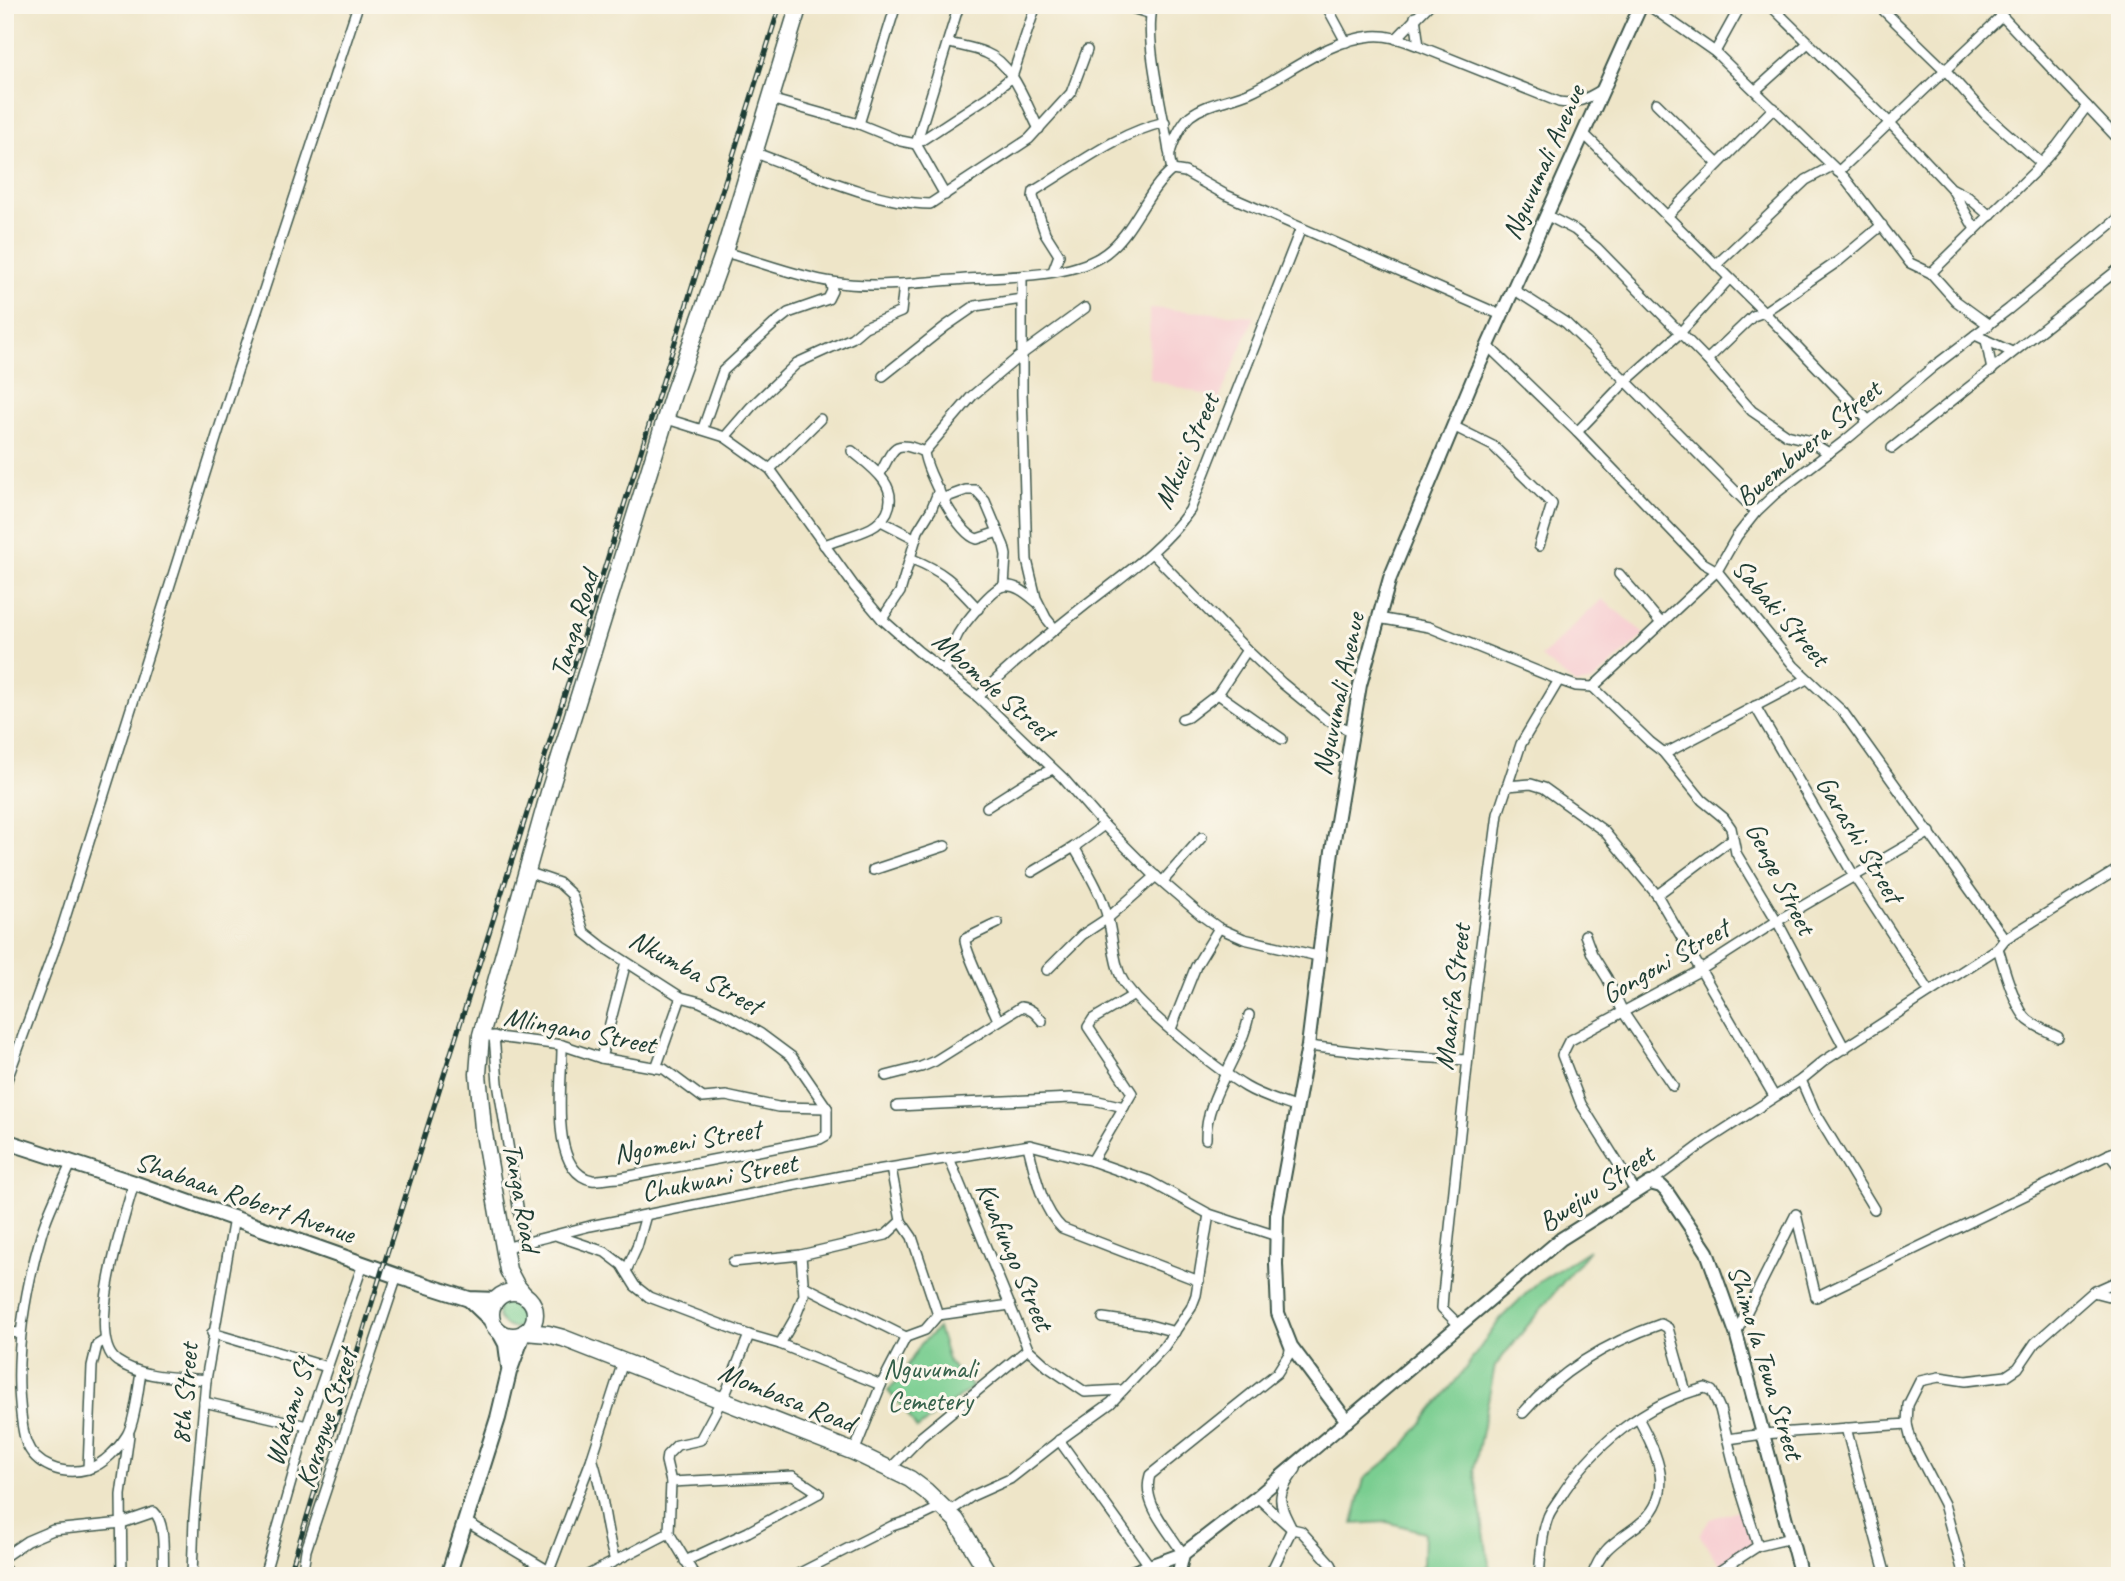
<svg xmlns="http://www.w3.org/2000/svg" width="2125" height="1581" viewBox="0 0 2125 1581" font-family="Caveat,sans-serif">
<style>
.built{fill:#f7cfd2}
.green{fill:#7ace91;stroke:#4c8662;stroke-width:2}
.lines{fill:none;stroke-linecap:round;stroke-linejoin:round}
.street-casing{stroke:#3e564a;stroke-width:12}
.secondary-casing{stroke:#3e564a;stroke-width:16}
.primary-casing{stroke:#3e564a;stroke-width:18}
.highway-casing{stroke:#3e564a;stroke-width:19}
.street{stroke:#fff;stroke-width:9}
.secondary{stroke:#fff;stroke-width:12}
.primary{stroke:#fff;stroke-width:14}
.highway{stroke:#fff;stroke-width:16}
.rail-casing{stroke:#1f3d34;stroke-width:5}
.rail{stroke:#fbf7ec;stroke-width:2.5;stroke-dasharray:8;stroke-linecap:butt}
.labels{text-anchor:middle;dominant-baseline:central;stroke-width:6;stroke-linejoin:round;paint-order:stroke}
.street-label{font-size:28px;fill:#1f3d34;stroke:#fbf7ec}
.park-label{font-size:28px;fill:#36614b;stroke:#fbf7ec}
</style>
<rect width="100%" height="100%" fill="#fbf7ec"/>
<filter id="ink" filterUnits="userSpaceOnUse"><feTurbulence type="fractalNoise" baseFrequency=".0143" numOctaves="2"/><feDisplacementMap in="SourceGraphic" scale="14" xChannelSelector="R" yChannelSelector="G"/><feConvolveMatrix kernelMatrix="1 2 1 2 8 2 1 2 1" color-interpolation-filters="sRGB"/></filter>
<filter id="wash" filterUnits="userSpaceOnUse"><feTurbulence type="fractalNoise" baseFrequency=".00686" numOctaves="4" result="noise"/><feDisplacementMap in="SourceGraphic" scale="28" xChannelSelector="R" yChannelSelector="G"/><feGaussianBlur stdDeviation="1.57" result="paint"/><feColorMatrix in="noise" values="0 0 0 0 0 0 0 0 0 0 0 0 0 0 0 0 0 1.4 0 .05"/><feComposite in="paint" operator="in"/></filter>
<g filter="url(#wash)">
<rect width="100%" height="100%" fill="#eee5c8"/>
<g class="built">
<polygon points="1149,308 1255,316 1219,399 1150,379"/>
<polygon points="1602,599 1645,634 1592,682 1575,684 1541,657"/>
<polygon points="1744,1508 1754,1545 1720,1566 1699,1534 1710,1519"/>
</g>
<g class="green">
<polygon points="1589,1250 1495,1366 1474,1470 1491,1576 1415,1576 1423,1564 1424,1532 1387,1522 1353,1524 1364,1479 1401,1449 1465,1369 1501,1318 1536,1284"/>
<circle cx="514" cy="1312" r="16"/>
<polygon points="938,1328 949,1363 973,1387 917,1429 904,1409 888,1391 900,1378 921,1344"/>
</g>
</g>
<g filter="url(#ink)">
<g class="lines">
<g class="street-casing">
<g id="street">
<polyline points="1122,5 1151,14"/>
<path d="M1153,5C1143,38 1164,115 1169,152"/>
<polyline points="1326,5 1346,42"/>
<polyline points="1648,5 1715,52 1845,178 1910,263 1931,273 1956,301 1989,325"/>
<polyline points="1770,5 1890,123 1951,188 1968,197 1990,216"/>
<polyline points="1878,5 1946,71 1985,114 2041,163"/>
<polyline points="1995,5 2002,16 2120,141"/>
<polyline points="1415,17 1419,46"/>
<polyline points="1396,39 1429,5"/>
<path d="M949,43C961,46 975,48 986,53C1014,64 1026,105 1039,129"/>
<polyline points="1715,52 1741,5"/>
<polyline points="1756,90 1808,43"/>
<polyline points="770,99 859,124 901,141 916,144 989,96 1012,77 1036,5"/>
<polyline points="1656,103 1718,164"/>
<polyline points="859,124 896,5"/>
<polyline points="1583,133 1764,312 1868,420"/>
<path d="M753,152C805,171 874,203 930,204L1029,139L1071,93L1087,50"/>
<path d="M1172,170C1171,165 1169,158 1170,154C1172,143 1182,123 1190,116C1208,102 1230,101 1250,92C1289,74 1327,40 1372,36C1387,34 1405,41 1419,46L1559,102C1576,105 1588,98 1603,89"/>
<polyline points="1838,172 2002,16"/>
<polyline points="1952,189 1975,229"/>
<polyline points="945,195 916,144 959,5"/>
<polyline points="1546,215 1575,230 1597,248 1707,360 1752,411 1787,435 1807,440 1829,453"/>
<polyline points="1668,215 1774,108"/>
<path d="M724,252C758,261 798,277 832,282C876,289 922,282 966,279C1005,276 1074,278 1106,253C1135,231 1145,192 1172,170L1185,172L1226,195L1501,315"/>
<polyline points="1716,265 1806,180 1832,166"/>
<path d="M1053,271L1059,255L1045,233L1033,197L1034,191C1076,166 1117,133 1165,122"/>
<polyline points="1931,273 2034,172 2057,146 2087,106"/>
<polyline points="1022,277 1022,394 1027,560 1036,598 1046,618 1055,629"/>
<polyline points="1513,289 1566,323 1626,381 1756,512"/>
<polyline points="1975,335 2012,352"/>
<polyline points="1986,340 1992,370"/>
<polyline points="1488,346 1577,432 1703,563 1717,571 1794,666 1843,712 2005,939"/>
<polyline points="1707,360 1753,316 1764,312 1840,260 1882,225"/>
<polyline points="883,376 946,326 975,306 1022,299"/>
<polyline points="667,419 725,437 770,469 854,586 882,619 918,651 978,697 1063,778 1104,825 1152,873 1201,915 1219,928 1244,939 1318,956"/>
<polyline points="1453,426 1493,446 1552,504 1539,546"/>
<polyline points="703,428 723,371 774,324 788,313 828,299 832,291 831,282"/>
<polyline points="1577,432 1626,381 1679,334 1729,279"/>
<polyline points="725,437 751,407 797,363 852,338 865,327 901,312 904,284"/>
<polyline points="1892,448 2120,268"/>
<polyline points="770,469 820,419"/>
<path d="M880,474C894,447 894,439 924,452"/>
<polyline points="944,498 966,490 975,490 985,501 1004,546 1006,555 1004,586"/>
<polyline points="881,521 916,539"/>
<path d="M998,532L977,539C958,534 926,472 924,452L972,396L1022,354L1085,308"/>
<path d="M824,545C840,539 857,535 871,528C879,524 883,519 887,512C900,485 870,466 852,451"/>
<polyline points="1152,553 1247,650 1282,683 1327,720 1351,731"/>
<path d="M912,559C945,572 954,583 978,609"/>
<polyline points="1619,574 1661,623"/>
<polyline points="1378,618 1429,627 1559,680 1576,686 1593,687 1717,571 1737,536 1756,512 1775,494 1847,439 1933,367 2009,309 2120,217"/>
<polyline points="882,619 900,592 918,531 931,510 939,490"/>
<path d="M945,671C949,659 952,645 958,634C964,624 993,587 1004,586C1017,584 1029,596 1038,603"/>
<polyline points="1593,687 1650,742 1663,752 1702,800 1724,818 1731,828 1736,853 1777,921 1845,1049"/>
<polyline points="1218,694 1282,739"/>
<path d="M978,697C1011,664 1047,635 1084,606C1122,576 1162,550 1190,510L1301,228"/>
<polyline points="1755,706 1854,876 1930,992"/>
<polyline points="1182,719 1188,717 1218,694 1247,650"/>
<polyline points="1663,752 1670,751 1807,679"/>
<polyline points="1507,786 1531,784 1544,788 1604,831 1657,895 1774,1096"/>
<polyline points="987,807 1031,779 1053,769"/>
<path d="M1074,847C1087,870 1102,894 1108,919C1113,938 1113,960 1121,977C1133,1004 1218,1070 1246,1087C1261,1096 1278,1101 1295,1107"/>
<polyline points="873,870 945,846"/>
<polyline points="527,872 559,883 572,895 584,932 603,947 681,997 700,1002 726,1014 761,1034 792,1057 827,1108"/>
<polyline points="1032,872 1074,847 1104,825"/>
<polyline points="1163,881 1202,837"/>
<polyline points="1657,895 1732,839"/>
<path d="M998,923L965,939C964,950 992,1005 998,1020"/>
<polyline points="1585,935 1592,954 1607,978 1623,1012 1673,1086"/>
<path d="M1998,948C2003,965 2015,1009 2028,1020C2037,1027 2049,1032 2058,1037"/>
<polyline points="1047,970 1082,935 1108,918 1156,876"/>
<polyline points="1171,1029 1196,966 1219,928"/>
<polyline points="481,1035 562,1045 601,1058 664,1069 703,1098 726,1096 778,1107 827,1108"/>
<polyline points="494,1036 498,1083 524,1244"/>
<path d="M562,1045C563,1077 547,1171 592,1180C600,1181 611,1178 619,1178L820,1139L827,1135V1108"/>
<polyline points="1308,1046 1384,1055 1467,1060"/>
<polyline points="601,1058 626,962"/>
<polyline points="656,1068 681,997"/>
<path d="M886,1076L921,1067L935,1061L1021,1007C1031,1008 1036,1014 1042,1021"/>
<polyline points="1801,1080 1814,1110 1874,1209"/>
<polyline points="5,1085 60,934 236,375 358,5"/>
<polyline points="897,1106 1071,1098 1094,1100 1124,1107"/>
<path d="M1206,1139C1205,1096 1241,1058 1249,1015"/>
<path d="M1028,1146C1035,1173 1041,1208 1062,1228L1199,1281"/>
<polyline points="2109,1154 2120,1168"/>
<polyline points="949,1158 1028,1349 1048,1367 1085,1392 1123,1390"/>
<polyline points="1092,1161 1132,1093 1088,1027 1093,1019 1134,995"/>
<path d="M71,1164C61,1186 49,1209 42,1232C27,1283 17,1336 19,1389C20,1406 21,1425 26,1442C35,1466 63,1476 88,1469C103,1465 119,1448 127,1435C135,1422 138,1389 141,1373"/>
<path d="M134,1183C125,1216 84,1338 117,1361C142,1378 176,1377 206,1380"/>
<polyline points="1650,1183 1705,1142 1801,1080 1824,1061 1998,948 2005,939 2120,868"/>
<polyline points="1636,1192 1581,1104 1562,1055 1569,1041 1699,971 1777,921 1930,832"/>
<polyline points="901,1221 912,1237 938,1315"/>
<polyline points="558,1236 605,1252 622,1265 635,1286 649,1297 749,1335 780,1344 795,1318 804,1295 801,1255 886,1235 901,1221 891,1168"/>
<polyline points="504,1248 590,1226 846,1175 1030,1145 1092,1161 1149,1181 1209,1214 1277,1236"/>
<polyline points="733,1262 801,1255"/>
<polyline points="626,1271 637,1247 646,1215"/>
<polyline points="804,1286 906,1337"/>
<polyline points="2093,1292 2120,1299"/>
<polyline points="938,1315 1010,1305"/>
<polyline points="1103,1318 1146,1324 1175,1332"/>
<polyline points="1459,1325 1442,1308 1443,1294 1475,991 1498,814 1521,744 1559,680"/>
<polyline points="5,1332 21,1333"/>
<polyline points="212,1333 327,1367"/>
<polyline points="1736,1333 1796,1214 1816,1297 2120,1149"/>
<polyline points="906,1337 925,1330 938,1315"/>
<polyline points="780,1344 881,1385"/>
<polyline points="204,1402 307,1426"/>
<path d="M1523,1413C1560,1371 1608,1342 1661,1324L1668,1328L1686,1392"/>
<polyline points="1907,1424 1911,1440 1944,1504 1964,1576"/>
<polyline points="1846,1428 1886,1576"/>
<polyline points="1728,1439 1763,1434 1907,1424 1908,1405 1920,1381 1939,1377 1966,1381 2006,1376 2018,1368 2035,1343 2093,1292 2120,1280"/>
<polyline points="1059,1440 1149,1565"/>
<polyline points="854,1452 881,1385 906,1337"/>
<path d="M592,1458C604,1492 604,1526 615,1561"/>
<polyline points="88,1469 92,1366 97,1345 105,1340"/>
<polyline points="890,1469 921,1437 1028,1349"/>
<polyline points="671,1482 793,1476 819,1493"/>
<polyline points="1257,1497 1292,1529 1301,1531 1331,1564 1337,1576"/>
<polyline points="949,1512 972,1496 1010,1479 1065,1436 1111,1403 1164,1347 1191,1308 1196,1295 1209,1214"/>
<polyline points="465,1521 549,1571 563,1576"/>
<path d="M1183,1554C1169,1530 1141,1504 1150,1475L1277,1373L1289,1354L1291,1346"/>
<path d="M5,1556L27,1541L53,1530L122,1523L154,1512C167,1524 162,1558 164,1576"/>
<polyline points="685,1561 748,1532 819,1493"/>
<polyline points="5,1569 9,1576"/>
<polyline points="122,1576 121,1495 129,1435"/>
<polyline points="192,1576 194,1518 206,1380 234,1218"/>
<polyline points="264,1576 307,1426 363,1264"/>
<polyline points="302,1576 306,1550 397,1276"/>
<polyline points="547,1576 592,1458 623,1362"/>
<polyline points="586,1576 669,1533"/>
<polyline points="695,1576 669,1533 671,1482 666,1461 667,1455 677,1445 700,1440 727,1390 749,1335"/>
<polyline points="794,1576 892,1526 920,1517 943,1506"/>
<path d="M1269,1576L1292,1529C1277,1500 1276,1496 1296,1469"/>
<path d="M1539,1576C1541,1557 1541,1535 1548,1517C1550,1511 1555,1505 1559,1499C1591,1447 1645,1403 1705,1388L1712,1391L1720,1409L1739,1485L1758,1546"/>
<path d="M1592,1576C1603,1546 1615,1543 1638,1525C1678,1495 1657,1453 1638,1418"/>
<polyline points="1712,1576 1758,1546 1792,1538"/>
</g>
</g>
<g class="secondary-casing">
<g id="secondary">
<polyline points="1347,1421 1291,1346 1278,1313 1276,1264 1277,1215 1308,1046 1332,851 1360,685 1390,578 1472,381 1641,5"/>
<polyline points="1122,1576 1183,1554 1257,1497 1561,1239 1650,1183 1661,1186 1666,1191 1707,1252 1736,1333 1801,1576"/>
<polyline points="1178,1576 1183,1554"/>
</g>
</g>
<g class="primary-casing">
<g id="primary">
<polyline points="5,1141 134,1183 397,1276 469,1299 496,1300"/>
<polyline points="470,1300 492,1321"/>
<polyline points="499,1331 506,1344 509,1367"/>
<polyline points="448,1576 498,1418 509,1372 523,1334"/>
</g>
</g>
<g class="highway-casing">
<g id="highway">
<circle cx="513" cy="1314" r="22"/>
<polyline points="525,1296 516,1285 508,1270 483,1128 478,1074 481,1035 550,789 674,391 724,252 799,5"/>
<polyline points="525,1332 548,1334 563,1338 854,1452 910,1479 926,1491 956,1520 990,1576"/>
</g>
</g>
<use href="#street" class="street"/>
<use href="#secondary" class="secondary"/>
<use href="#primary" class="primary"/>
<use href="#highway" class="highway"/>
<g class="rail-casing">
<polyline id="rail" points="289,1576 382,1270 588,621 780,5"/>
</g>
<use href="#rail" class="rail"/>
</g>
</g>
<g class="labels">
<g class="street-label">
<text transform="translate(1543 162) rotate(-66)">Nguvumali Avenue</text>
<text transform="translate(1808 443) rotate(-40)">Bwembwera Street</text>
<text transform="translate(1186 451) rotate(-66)">Mkuzi Street</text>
<text transform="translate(1781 612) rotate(49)">Sabaki Street</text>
<text transform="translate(574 624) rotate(-73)">Tanga Road</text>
<text transform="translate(994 686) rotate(41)">Mbomole Street</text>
<text transform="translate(1338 694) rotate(-78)">Nguvumali Avenue</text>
<text transform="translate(1860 839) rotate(59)">Garashi Street</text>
<text transform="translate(1781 878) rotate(63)">Genge Street</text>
<text transform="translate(1665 961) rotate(-30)">Gongoni Street</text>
<text transform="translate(696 972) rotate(29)">Nkumba Street</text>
<text transform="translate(1452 997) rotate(-83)">Maarifa Street</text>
<text transform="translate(580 1030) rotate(11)">Mlingano Street</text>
<text transform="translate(687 1141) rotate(-10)">Ngomeni Street</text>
<text transform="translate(719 1177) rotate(-11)">Chukwani Street</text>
<text transform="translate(1596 1188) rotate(-34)">Bwejuu Street</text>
<text transform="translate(245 1197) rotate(19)">Shabaan Robert Avenue</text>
<text transform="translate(522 1197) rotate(80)">Tanga Road</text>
<text transform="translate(1015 1256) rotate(67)">Kwafungo Street</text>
<text transform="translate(1766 1362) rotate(73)">Shimo la Tewa Street</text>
<text transform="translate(184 1394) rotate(-85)">8th Street</text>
<text transform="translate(787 1397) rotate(22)">Mombasa Road</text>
<text transform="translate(289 1412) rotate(-73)">Watamu St</text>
<text transform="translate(326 1418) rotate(-72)">Korogwe Street</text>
</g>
<g class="park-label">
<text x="930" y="1368">Nguvumali<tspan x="930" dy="32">Cemetery</tspan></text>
</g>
</g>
<rect width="2125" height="1581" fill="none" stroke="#fbf7ec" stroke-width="28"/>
</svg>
